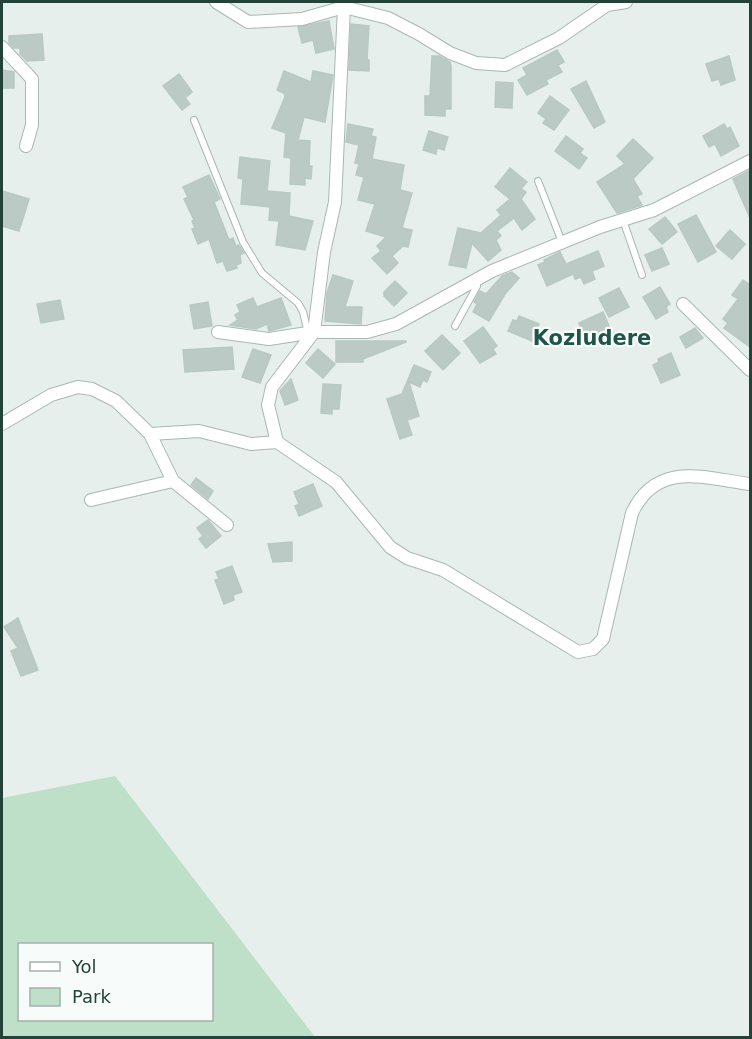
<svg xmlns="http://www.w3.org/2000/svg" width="752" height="1039" viewBox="0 0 752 1039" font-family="'DejaVu Sans',sans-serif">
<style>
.green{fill:#bfe0c8;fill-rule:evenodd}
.building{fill:#bbcac4;stroke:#b8c9c2;stroke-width:1.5}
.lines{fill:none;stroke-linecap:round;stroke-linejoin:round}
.service-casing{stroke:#a8b8b2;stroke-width:8}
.minor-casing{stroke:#a8b8b2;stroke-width:14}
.service{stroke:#fff;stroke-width:6}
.minor{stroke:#fff;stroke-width:12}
.labels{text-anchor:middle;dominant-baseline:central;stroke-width:4.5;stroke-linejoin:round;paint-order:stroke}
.quarter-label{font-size:21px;font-weight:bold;fill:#1f5548;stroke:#f7fbf9}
</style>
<rect width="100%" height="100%" fill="#e6efeb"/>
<path class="green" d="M115,776L315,1037H2V798ZM20,944H212V1020H20Z"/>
<g class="building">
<polygon points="329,21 334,49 316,53 313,40 302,43 298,27"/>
<polygon points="351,24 369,26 367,59 369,60 369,71 349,70"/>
<polygon points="42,34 44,60 27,61 20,54 20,48 14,48 9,43 9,36"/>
<polygon points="557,50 564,62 558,65 562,72 546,80 548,84 527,95 518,80 527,75 523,68"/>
<polygon points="432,56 439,56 450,62 451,66 451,109 445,109 445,116 425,115 425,96 430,96"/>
<polygon points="729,56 735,80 721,85 719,79 712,81 706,64"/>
<polygon points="2,70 14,72 14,88 2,88"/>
<polygon points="284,71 311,82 313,71 333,75 325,122 304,117 298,140 310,141 309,166 312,166 311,179 305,178 305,185 290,184 291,158 284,157 286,133 272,128 285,97 284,93 277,90"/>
<polygon points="179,74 192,92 185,98 190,104 182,110 163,86"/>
<polygon points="586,81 605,122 594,128 571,89"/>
<polygon points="496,82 513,83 512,108 495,107"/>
<polygon points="550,96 569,110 554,130 543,123 546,119 538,113"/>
<polygon points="348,124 373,129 371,136 376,137 372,159 404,165 400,190 412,193 402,228 412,230 408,247 403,246 392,256 398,263 387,274 372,258 381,251 377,246 386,237 366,231 375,204 358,200 364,177 356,175 359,164 355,163 359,145 346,142"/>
<polygon points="724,124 727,129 730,127 739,146 721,156 715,144 709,147 703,136"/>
<polygon points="429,131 448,137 444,150 437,148 436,154 423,150"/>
<polygon points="566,136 583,149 580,153 587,158 579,169 555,151"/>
<polygon points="633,139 653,158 633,179 642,194 637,196 642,205 617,213 597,182 625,164 617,156"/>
<polygon points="240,157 270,161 267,191 290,193 289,216 313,221 305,250 276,245 279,221 269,220 270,207 241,204 243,179 238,178"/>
<polygon points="510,168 527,182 521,189 526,192 521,199 535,219 522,230 514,218 497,231 501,236 496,240 501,250 488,261 472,243 466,268 449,265 458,228 481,233 501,215 497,210 510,199 495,187"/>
<polygon points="750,170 750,218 733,179"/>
<polygon points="209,175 220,199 214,202 229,240 233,238 236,246 239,245 244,253 240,255 241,263 236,265 237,268 227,271 223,261 217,263 209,239 198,244 192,229 195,228 192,221 194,220 184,199 188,197 183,187"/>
<polygon points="2,191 29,199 19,231 2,226"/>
<polygon points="696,215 716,252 698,262 678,224"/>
<polygon points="665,217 677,232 662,244 649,229"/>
<polygon points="730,230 745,244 732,259 716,246"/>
<polygon points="662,248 669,264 652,271 645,255"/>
<polygon points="598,251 604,266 592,271 595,279 584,284 581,277 575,279 573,274 547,286 538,265 545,262 544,260 560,252 566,264"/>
<polygon points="512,272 519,278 505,294 489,321 473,312 477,304 474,302 480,291 486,294 502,276"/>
<polygon points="333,275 353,281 345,307 362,307 361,324 325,321 327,293"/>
<polygon points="743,280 750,285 750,347 724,328 728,323 723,319 738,299 732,295"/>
<polygon points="395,281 407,293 394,306 384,296 384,292"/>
<polygon points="660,287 670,304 666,307 668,312 656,319 643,297"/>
<polygon points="619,288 629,307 609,317 599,298"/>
<polygon points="253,298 257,307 281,298 291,325 269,331 267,324 256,329 230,325 238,320 235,315 240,312 237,305"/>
<polygon points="60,300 64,319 41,323 37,304"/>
<polygon points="208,302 212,326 194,329 190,305"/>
<polygon points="603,312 612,333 585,345 579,323"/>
<polygon points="519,316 539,324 532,341 508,331 513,320 517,321"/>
<polygon points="483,327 497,346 493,349 496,354 480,363 464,341"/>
<polygon points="695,328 703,338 686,348 680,337"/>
<polygon points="442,335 460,353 443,370 425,351"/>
<polygon points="336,341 406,341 406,342 363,359 363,362 336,362"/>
<polygon points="232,347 234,369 185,372 183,350"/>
<polygon points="253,349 271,355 260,383 242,377"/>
<polygon points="318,349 335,364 323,378 306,363"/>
<polygon points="671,353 680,375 661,383 653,365 659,362 658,359"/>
<polygon points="414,365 431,372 427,382 423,380 420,387 409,382 419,416 407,420 412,435 400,439 387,399 402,394"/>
<polygon points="291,379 298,400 285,405 280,391"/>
<polygon points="323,384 341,385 339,409 332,409 332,414 321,413"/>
<polygon points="196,478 213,491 208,499 191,485"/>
<polygon points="313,484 322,506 299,516 295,506 299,504 294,492"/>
<polygon points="208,520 221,536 206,548 199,539 203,536 197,528"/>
<polygon points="292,542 292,561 273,562 268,544"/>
<polygon points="232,566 242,592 233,595 234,600 224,604 215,580 219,579 216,572"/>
<polygon points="18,618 38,670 21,676 11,651 18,648 4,627"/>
</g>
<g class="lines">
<g class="service-casing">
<g id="service">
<polyline points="194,120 243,242 262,273 298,303 303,312 308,333"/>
<polyline points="538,181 562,242"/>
<polyline points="623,220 642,275"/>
<polyline points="455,326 477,286 477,281"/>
</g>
</g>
<g class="minor-casing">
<g id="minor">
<polyline points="216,2 248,22 302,19 344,7 388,18 419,34 450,53 476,63 505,65 559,38 607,5 626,2"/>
<polyline points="2,47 32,79 32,125 26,146"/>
<polyline points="683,304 750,370"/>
<polyline points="218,332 269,339 314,332 367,332 396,324 492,271 600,227 654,210 750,161"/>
<polyline points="2,424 51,395 78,387 92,389 116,401 150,434 173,481"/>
<path d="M150,434L199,431L251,444L277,442L336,482L390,547L407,558L443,570L578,652L593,649L603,639L632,513C657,460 704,478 750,484"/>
<polyline points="277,442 268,405 272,387 314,332 324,252 335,202 344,7"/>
<polyline points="91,500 173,481 227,525"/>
</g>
</g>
<use href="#service" class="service"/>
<use href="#minor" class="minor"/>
</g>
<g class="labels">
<g class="quarter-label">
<text x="592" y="338">Kozludere</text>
</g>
</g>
<rect width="752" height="1039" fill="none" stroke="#24423a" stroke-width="6"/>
<rect x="18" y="943" width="195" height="78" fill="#f7fbf9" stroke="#a3b1ad" stroke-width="1.5"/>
<rect x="30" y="962" width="30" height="9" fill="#ffffff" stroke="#a3b1ad" stroke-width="1.5"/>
<text x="72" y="973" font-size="18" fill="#24423a">Yol</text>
<rect x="30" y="988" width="30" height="18" fill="#bfe0c8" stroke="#a3b1ad" stroke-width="1.5"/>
<text x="72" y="1003" font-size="18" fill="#24423a">Park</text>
</svg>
